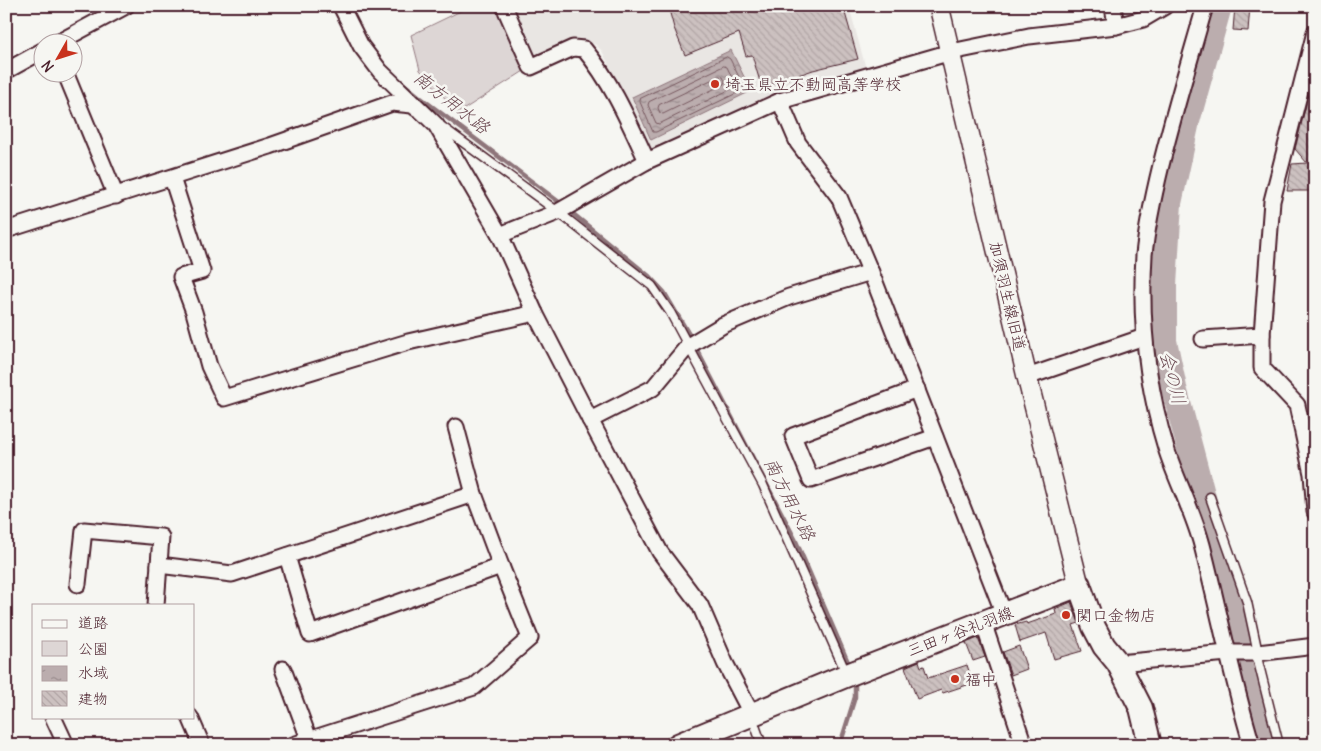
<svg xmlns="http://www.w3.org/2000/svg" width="1321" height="751" viewBox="0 0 1321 751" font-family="Delius,'Klee One',sans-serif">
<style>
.built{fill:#e9e6e3}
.park{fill:#ddd6d5;stroke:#947a80}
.water{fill:url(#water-ripples);stroke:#8e747a}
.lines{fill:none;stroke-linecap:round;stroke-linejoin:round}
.shore{stroke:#77585f;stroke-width:1}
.stream{stroke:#8e747a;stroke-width:4.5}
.river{stroke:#bbadae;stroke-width:26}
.building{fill:url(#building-back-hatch);stroke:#4a1f2b}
.service-casing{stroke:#4a1f2b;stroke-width:11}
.minor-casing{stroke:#4a1f2b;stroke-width:19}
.tertiary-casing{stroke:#4a1f2b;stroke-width:22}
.secondary-casing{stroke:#4a1f2b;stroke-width:26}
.service{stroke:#f6f6f2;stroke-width:8}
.minor{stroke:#f6f6f2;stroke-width:15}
.tertiary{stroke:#f6f6f2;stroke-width:19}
.secondary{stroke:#f6f6f2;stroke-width:22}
.poi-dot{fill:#c8321e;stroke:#f6f6f2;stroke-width:2}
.labels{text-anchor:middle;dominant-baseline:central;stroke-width:5;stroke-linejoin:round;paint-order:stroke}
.poi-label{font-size:16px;fill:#4a1f2b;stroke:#f6f6f2;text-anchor:start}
.street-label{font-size:16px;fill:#4a1f2b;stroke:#f6f6f2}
.water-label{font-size:18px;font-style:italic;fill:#6c4a52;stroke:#f6f6f2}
</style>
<defs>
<pattern id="water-ripples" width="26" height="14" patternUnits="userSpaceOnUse" patternTransform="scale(1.25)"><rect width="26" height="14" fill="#bbadae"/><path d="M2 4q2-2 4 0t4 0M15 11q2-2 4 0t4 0" fill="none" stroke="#9a8c8e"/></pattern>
<pattern id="building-back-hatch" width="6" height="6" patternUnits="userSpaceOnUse" patternTransform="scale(1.25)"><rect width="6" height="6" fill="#ccc1c0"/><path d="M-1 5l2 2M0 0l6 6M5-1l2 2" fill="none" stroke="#b1a5a5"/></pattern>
</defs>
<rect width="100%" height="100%" fill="#f6f6f2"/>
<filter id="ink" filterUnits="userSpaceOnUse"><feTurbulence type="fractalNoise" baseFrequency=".02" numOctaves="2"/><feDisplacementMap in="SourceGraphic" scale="10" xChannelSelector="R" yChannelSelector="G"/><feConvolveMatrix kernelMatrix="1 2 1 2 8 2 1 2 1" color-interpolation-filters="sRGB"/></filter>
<g filter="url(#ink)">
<polygon class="built" points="513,6 849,6 866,69 760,99 652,152 602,51 596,45 587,41 575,42 534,56"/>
<polygon class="park" points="471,6 496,6 524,71 458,113 420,70 411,35"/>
<polygon class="water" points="731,50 751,91 651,140 632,97"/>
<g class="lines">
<g class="shore">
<polygon points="727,57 730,59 744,87 743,90 656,132 653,132 640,102 640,99"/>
<polygon points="724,66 727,67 735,84 735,87 659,124 656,123 648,105 649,102"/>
<polygon points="720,76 723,77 725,81 724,84 663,114 660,113 658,108 659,105"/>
</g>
<g class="stream">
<polyline points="399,80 421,98 559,202"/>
<polyline points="572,213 649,276 664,292 691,338"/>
<polyline points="696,348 795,539 850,667"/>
<polyline points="840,745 855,697 855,682"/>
</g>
<polyline class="river" points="1219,6 1187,121 1169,203 1164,285 1164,341 1174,388 1237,626 1242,649 1246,656 1269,740 1269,745"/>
</g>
<g class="building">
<polygon points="668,6 781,6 782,10 796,6 843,6 858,59 813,70 770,85 761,85 752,55 746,56 739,33 685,55 674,28"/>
<polygon points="1235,6 1250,6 1248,31 1233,30"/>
<polygon points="1314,73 1315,191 1287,191 1292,164 1307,163 1295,149"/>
<polygon points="1071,602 1079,623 1073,625 1082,651 1054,659 1046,633 1020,642 1015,625 1026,622 1027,624 1056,614 1055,609"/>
<polygon points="978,638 985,657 973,661 966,643"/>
<polygon points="1019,646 1027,669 1011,675 1003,652"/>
<polygon points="919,661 921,667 924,666 928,678 967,665 973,683 943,693 941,690 917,699 905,667"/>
</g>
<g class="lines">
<g class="service-casing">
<g id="service">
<polyline points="441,126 558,212 652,286 670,312 763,485 846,673"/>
<polyline points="1210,497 1247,602 1258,653 1258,661 1279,745"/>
<polyline points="752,717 762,745"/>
</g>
</g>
<g class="minor-casing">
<g id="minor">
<polyline points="341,6 361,46 380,71 436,125 500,235 535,313 587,414 660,552 700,605 725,663 752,715"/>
<path d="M504,6L531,67L573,48L584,49C612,82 629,122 647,161"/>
<polyline points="1113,6 1116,26"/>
<path d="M1205,6C1190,59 1174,112 1161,165C1154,194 1147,224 1144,255C1140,320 1147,386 1166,448C1176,480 1193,511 1202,545C1219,611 1232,679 1252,745"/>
<polyline points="59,42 126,6"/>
<polyline points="6,71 42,51"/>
<polyline points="65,72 116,196"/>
<polyline points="780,101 798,143 839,197 876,285 1004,614"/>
<polyline points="172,178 202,271 181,277 194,312 209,366 224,398 408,342 535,313"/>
<polyline points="6,230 270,146 392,103 412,105 418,109"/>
<polyline points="500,235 558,212 647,161 780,101 951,52 1029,36 1116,26 1143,19 1165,6"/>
<polyline points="1262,335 1272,201 1315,32"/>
<polyline points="1203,339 1262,335 1262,368 1297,405 1312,474 1315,512"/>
<polyline points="1027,377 1144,337"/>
<polyline points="917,389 793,436 811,480 935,437"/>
<polyline points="590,420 653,388 688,346 723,325 789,297 871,272"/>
<polyline points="287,556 310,634 501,566"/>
<polyline points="159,565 232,574 474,494"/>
<polyline points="78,584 84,530 161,537 156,605"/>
<polyline points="983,622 1024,745"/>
<polyline points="1118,663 1228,653 1258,653 1315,646"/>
<polyline points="283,669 309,739"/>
<polyline points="53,717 66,745"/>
<polyline points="190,717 202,745"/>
<polyline points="293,745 474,687 530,638 501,566 474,494 456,427"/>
</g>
</g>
<g class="tertiary-casing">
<polyline id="tertiary" points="939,6 1027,377 1079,585"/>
</g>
<g class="secondary-casing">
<polyline id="secondary" points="678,745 850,674 1079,585 1094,627 1104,646 1118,663 1141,708 1150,745"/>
</g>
<use href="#service" class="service"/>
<use href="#minor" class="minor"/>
<use href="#tertiary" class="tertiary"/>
<use href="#secondary" class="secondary"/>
</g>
</g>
<g class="poi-dot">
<circle cx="715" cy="84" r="5"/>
<circle cx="1066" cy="615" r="5"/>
<circle cx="955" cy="679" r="5"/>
</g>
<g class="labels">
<g class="poi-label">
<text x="725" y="84">埼玉県立不動岡高等学校</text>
<text x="1076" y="615">関口金物店</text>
<text x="965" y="679">福中</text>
</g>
<g class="street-label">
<text transform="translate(1008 296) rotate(77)">加須羽生線旧道</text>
<text transform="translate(960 631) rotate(-21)">三田ヶ谷礼羽線</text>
</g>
<g class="water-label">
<text transform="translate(452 102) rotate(38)">南方用水路</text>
<text transform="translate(1173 378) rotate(75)">会の川</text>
<text transform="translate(790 499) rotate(63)">南方用水路</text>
</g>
</g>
<rect width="1321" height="751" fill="none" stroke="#f6f6f2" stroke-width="25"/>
<rect x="12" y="12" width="1296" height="726" fill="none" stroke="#4a1f2b" stroke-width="2" filter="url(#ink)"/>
<rect x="32" y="604" width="162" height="115" fill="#f6f6f2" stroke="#b1a0a2"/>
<rect x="42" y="620" width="25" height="8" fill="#f6f6f2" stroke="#b1a0a2"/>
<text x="78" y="628" font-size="15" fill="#4a1f2b">道路</text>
<rect x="42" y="641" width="25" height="15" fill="#ddd6d5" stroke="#b1a0a2"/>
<text x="78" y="654" font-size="15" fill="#4a1f2b">公園</text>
<rect x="42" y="666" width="25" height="15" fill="url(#water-ripples)" stroke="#b1a0a2"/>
<text x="78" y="678" font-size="15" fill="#4a1f2b">水域</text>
<rect x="42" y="691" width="25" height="15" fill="url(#building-back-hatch)" stroke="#b1a0a2"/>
<text x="78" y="704" font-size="15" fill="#4a1f2b">建物</text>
<g transform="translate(58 58) rotate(231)"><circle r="24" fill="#f6f6f2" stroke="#b1a0a2"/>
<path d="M0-4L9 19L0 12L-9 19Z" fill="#c8321e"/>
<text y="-8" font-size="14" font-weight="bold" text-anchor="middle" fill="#4a1f2b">N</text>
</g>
</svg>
